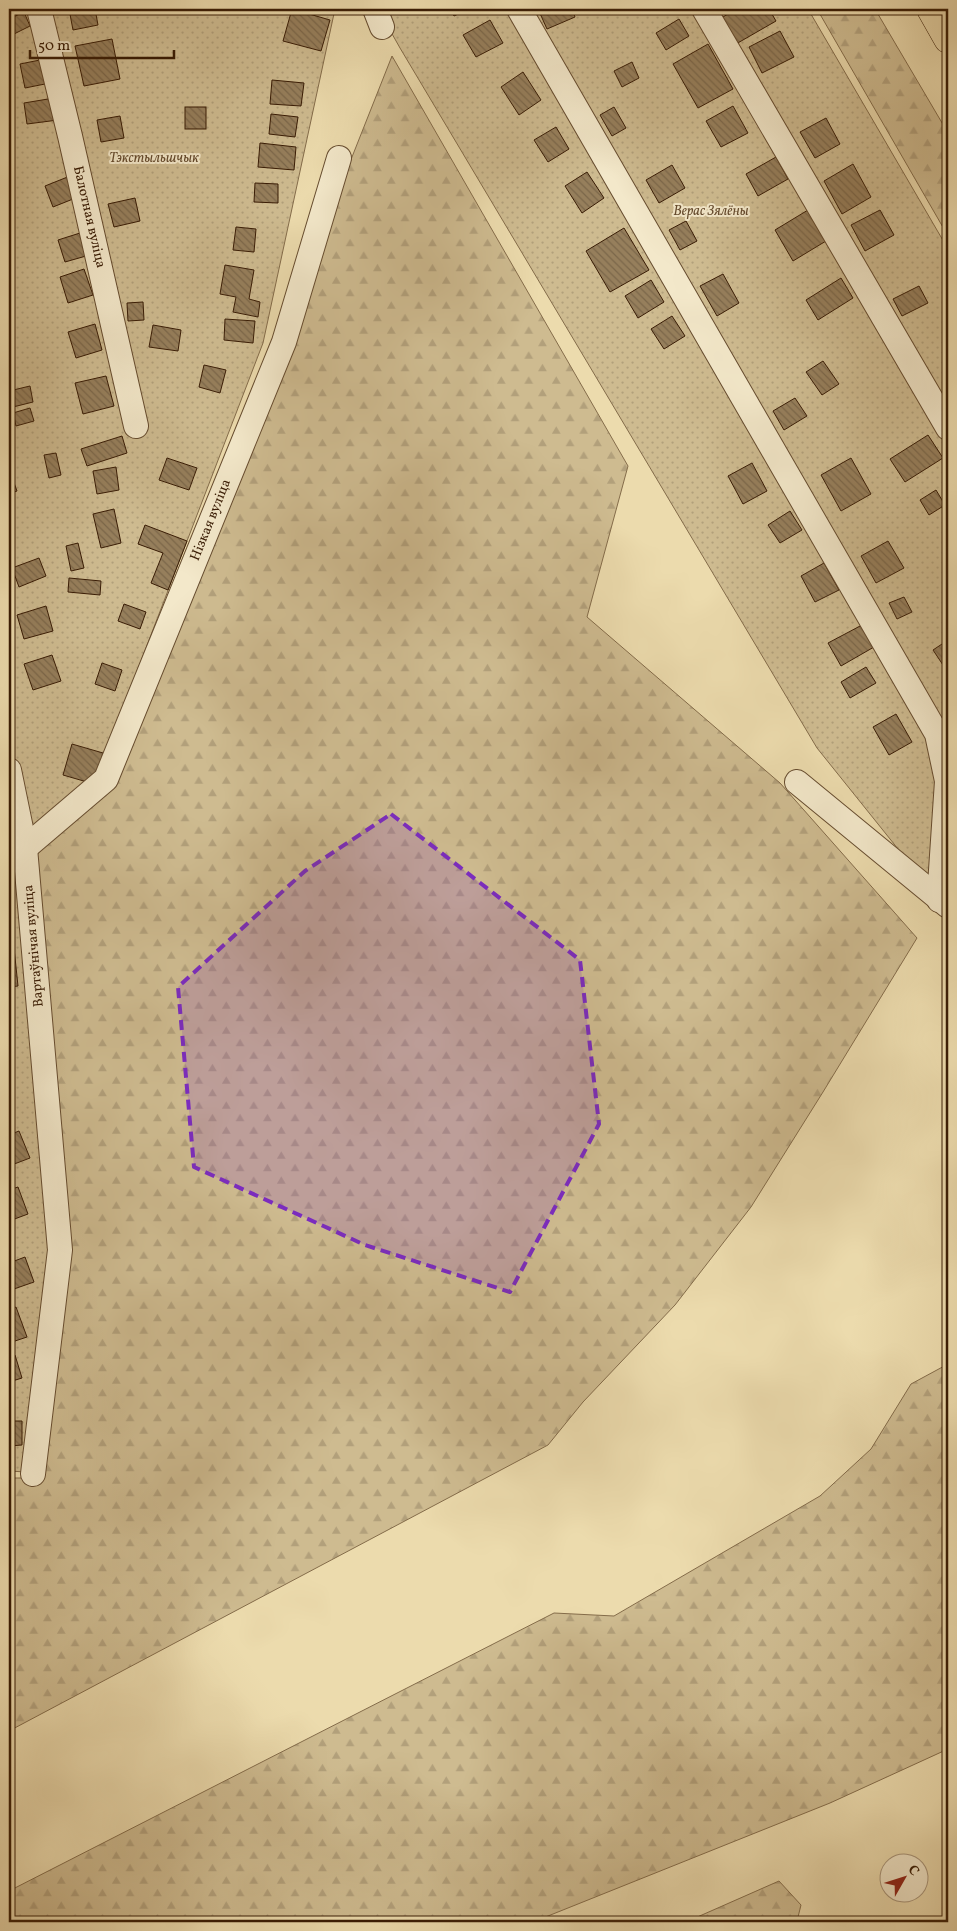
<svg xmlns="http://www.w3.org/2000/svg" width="957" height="1931" viewBox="0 0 957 1931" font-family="Vollkorn,serif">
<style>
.forest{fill:url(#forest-firs);stroke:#846c4a}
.garden{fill:url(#garden-dots);stroke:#846c4a}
.building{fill:url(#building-back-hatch);stroke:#391c05}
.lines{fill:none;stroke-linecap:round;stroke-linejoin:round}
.minor-casing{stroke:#664c2f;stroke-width:26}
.major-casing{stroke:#391c05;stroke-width:29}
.minor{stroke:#f3e8ca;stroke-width:24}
.major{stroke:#ecdbad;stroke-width:28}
.marked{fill:#7b2cbf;fill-opacity:0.2;stroke:#7b2cbf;stroke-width:4;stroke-dasharray:10 6;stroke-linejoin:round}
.labels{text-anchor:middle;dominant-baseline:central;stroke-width:4;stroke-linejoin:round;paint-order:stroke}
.park-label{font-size:14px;font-style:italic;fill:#664c2f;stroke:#f3e8ca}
.street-label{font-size:14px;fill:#391c05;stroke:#f3e8ca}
</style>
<defs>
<pattern id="forest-firs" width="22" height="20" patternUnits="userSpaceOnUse" patternTransform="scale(1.25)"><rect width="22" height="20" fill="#cebb90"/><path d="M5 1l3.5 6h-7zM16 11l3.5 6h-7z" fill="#b2a07b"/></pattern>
<pattern id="garden-dots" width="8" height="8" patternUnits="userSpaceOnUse" patternTransform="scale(1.25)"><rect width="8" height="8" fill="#cebb90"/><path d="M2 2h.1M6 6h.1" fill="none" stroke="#b2a07b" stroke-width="1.8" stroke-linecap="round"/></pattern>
<pattern id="building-back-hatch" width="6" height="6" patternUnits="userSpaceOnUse" patternTransform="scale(1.25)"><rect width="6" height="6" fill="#967f5c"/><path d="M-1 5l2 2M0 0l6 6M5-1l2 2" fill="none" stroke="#7b674a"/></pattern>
</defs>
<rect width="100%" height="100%" fill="#ecdbad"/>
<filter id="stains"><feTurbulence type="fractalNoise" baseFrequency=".004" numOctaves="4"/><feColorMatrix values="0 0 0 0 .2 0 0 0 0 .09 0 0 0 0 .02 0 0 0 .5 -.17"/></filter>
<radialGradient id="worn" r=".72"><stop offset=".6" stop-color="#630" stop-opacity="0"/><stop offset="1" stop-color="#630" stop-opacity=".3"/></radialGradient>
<g class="forest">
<polygon points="817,9 875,9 948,133 948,236"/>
<polygon points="392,56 628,466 587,617 780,783 917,938 823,1092 751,1207 675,1305 583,1402 548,1445 9,1731 9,1478 24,1478 25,848 106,778 284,342 352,157"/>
<polygon points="948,1364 948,1749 830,1803 533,1922 9,1922 9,1891 554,1613 614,1616 820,1496 871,1449 911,1384"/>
<polygon points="779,1881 801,1905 797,1921 795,1922 686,1922"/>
</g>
<g class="garden">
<polygon points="9,9 335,9 263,343 98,773 19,849 60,1250 26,1472 9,1471"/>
<polygon points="378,9 808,9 948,249 948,906 939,900 817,748 400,48"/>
</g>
<g class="building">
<polygon points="69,9 95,9 98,25 73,30"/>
<polygon points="292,9 330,20 321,51 283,41"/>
<polygon points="450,9 469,9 454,16"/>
<polygon points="538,9 572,9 575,17 547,29"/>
<polygon points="728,9 769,9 776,21 736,44 721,18 730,13"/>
<polygon points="24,12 30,26 12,35 9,28 9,19"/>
<polygon points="679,19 689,36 666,50 656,33"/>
<polygon points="490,20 503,43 476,57 463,35"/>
<polygon points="780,31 794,57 762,73 749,47"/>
<polygon points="112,39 120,79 84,86 75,46"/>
<polygon points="708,44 733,89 698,108 673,64"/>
<polygon points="50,58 55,82 25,88 20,64"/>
<polygon points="632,62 639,78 622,87 614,71"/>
<polygon points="523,72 541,100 519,115 501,87"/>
<polygon points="272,80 304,83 301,106 270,104"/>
<polygon points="54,98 58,120 27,124 24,103"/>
<polygon points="733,106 748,133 721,147 706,121"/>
<rect x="185" y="107" width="21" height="22"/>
<polygon points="614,107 626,128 612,136 600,115"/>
<polygon points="271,114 298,117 295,137 269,134"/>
<polygon points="120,116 124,138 101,142 97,120"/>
<polygon points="826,118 840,144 815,158 800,132"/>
<polygon points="556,127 569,149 548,162 534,140"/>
<polygon points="260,143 296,147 294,170 258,167"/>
<polygon points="776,157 788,179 758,196 746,174"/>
<polygon points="853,164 871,197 842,214 824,181"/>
<polygon points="672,165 685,188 659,203 646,180"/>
<polygon points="587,172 604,198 582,213 565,186"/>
<polygon points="70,176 78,197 53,207 45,186"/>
<polygon points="255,183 278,184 278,203 254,202"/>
<polygon points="135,198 140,221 114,227 108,204"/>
<polygon points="808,210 826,241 793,261 775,230"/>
<polygon points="880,210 894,235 865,251 851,225"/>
<polygon points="686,221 697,241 680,250 669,230"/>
<polygon points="236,227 256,229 254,252 233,250"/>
<polygon points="624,228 649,270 610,292 586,251"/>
<polygon points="80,233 86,256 65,262 58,240"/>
<polygon points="225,265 254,270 249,299 260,302 258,317 233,312 236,297 220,294"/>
<polygon points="84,269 93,295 68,303 60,277"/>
<polygon points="723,274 739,303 717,316 700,286"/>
<polygon points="841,278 853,298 818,320 806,300"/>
<polygon points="651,280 664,302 638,318 625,296"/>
<polygon points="919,286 928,303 902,316 893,299"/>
<polygon points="143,302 144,320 128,321 127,303"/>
<polygon points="672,316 685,336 664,349 651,329"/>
<polygon points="225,319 255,321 253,343 224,340"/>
<polygon points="95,324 102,350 76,358 68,332"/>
<polygon points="153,325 181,330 178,351 149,347"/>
<polygon points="823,361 839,384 822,395 806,372"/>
<polygon points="204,365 226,370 220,393 199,387"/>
<polygon points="106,376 114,406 83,414 75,383"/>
<polygon points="30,386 33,402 9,408 9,391"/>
<polygon points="795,398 807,416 784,430 773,411"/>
<polygon points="30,408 34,421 16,426 13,413"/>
<polygon points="928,435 943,458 905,482 890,459"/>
<polygon points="122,436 127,453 87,466 81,449"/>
<polygon points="56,453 61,475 49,478 44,455"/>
<polygon points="167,458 197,468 189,490 159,480"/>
<polygon points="851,458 871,494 841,511 821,475"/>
<polygon points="752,463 767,491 743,504 728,476"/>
<polygon points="116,467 119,490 97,494 93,471"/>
<polygon points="9,469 17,491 9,494"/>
<polygon points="936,490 945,505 929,515 920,500"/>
<polygon points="114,509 121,543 101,548 93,514"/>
<polygon points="790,511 802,530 780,543 768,525"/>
<polygon points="145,525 187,541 168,590 151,583 163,553 138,544"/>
<polygon points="888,541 904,568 876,583 861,556"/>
<polygon points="78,543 84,568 71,571 66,546"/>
<polygon points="39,558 46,576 19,587 12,568"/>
<polygon points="824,563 839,590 815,602 801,576"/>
<polygon points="69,578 101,581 100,595 68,592"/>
<polygon points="904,597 912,612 897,619 889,603"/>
<polygon points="124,604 146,612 140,629 118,621"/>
<polygon points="46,606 53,631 24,639 17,615"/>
<polygon points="862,625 874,647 841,666 828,643"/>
<polygon points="948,640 948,666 945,668 933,650"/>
<polygon points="52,655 61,681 33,690 24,664"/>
<polygon points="102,663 122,670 115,691 95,684"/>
<polygon points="866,667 876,683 850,698 841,682"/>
<polygon points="896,714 912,742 889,755 873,727"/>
<polygon points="72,744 103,753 94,784 63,775"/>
<polygon points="9,948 14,948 18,986 9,987"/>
<polygon points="19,1131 30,1158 9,1166 9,1135"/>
<polygon points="18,1187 28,1214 9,1221 9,1190"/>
<polygon points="25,1257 34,1282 11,1290 9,1284 9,1263"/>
<polygon points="16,1307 27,1337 9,1343 9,1310"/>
<polygon points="15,1355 22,1378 9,1382 9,1357"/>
<polygon points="9,1421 22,1421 22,1445 9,1446"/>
</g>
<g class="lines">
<g class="minor-casing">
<g id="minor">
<polyline points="39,9 70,136 136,426"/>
<polyline points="375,9 382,27"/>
<polyline points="519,9 937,734 947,781 939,900"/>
<polyline points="704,9 948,428"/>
<polyline points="9,770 25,848 60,1250 33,1474"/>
<polyline points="797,782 948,906"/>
<polyline points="25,848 106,779 284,342 339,158"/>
</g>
</g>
<g class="major-casing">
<polyline id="major" points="931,9 948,39"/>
</g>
<use href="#minor" class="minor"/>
<use href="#major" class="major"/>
</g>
<path class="marked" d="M391,814L580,960L599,1124L510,1292L365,1245L194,1167L178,987L305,871Z"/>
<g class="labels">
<g class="park-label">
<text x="154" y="158">Тэкстыльшчык</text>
<text x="711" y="211">Верас Зялёны</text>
</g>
<g class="street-label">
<text transform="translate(89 217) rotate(77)">Балотная вуліца</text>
<text transform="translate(211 520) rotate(-68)">Нізкая вуліца</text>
<text transform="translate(34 946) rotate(-95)">Вартаўнічая вуліца</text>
</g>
</g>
<rect width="957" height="1931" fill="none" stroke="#ecdbad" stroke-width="30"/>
<rect x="10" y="10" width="937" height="1911" fill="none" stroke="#391c05" stroke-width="2.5"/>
<rect x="15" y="15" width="927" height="1901" fill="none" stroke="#391c05"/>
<g transform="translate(904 1878) rotate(51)"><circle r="24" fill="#f3e8ca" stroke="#a9967b"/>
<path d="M0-4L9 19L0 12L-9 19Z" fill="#8f2418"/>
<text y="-8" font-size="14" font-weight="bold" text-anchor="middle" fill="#391c05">С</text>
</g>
<path d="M30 50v8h144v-8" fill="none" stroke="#391c05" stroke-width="2.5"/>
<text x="38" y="50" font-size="15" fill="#391c05" stroke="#f3e8ca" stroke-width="4" paint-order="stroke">50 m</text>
<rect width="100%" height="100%" filter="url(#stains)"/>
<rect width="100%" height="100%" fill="url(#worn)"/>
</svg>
